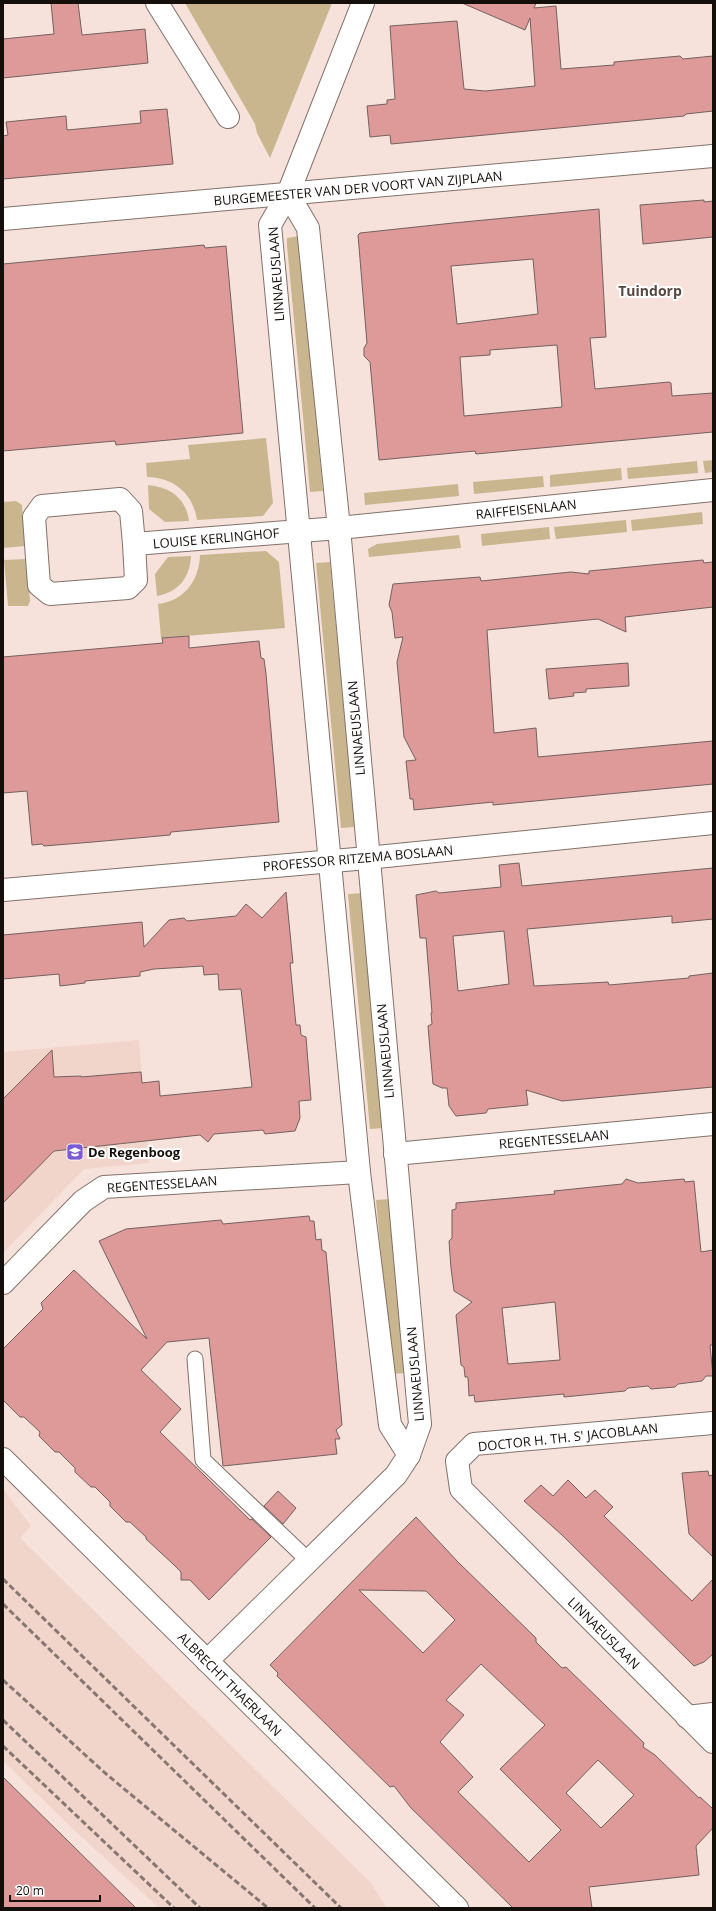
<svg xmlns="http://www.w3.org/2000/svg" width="716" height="1911" viewBox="0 0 716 1911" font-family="'Open Sans',sans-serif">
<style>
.built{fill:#f1d5cb}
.green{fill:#c9b68e}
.building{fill:#de9999;stroke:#736160;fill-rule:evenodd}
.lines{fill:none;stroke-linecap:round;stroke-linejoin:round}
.service-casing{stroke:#82716a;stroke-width:17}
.minor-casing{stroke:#82716a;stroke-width:24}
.service{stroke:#fff;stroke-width:15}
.minor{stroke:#fff;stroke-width:22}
.rail{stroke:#857873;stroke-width:3;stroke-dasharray:6 3;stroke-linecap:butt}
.labels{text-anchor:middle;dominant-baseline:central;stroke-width:4;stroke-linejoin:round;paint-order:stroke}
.street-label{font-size:13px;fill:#150f0c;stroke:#fff}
.poi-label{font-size:13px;font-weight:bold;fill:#150f0c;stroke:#fff;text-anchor:start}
.neighbourhood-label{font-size:14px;font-weight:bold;fill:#574741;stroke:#fff}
</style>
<rect width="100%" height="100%" fill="#f6e2db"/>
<g class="built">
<polygon points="139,1040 149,1163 84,1169 3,1253 3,1052"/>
<polygon points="3,1489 31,1526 20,1538 371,1883 387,1908 159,1908 71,1827 3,1761"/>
</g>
<g class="green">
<polygon points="185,3 332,3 270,158 257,133 255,124"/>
<polygon points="299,236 323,491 310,492 287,245 287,238"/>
<path d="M266,438L273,503L263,516L197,520C193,493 174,478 147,477L146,463L190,459L188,445Z"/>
<polygon points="713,460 713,472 705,473 703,461"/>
<polygon points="697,461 698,473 628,479 627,468"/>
<polygon points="621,468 622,480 550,487 550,475"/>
<polygon points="543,476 544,487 474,494 473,482"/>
<polygon points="458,484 459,496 365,505 364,493"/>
<path d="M148,485C170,487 186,498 189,521L165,522L149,509Z"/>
<polygon points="16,501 22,505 25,546 3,548 3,502"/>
<polygon points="702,512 703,524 632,531 631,520"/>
<polygon points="626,520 627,532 556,539 554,527"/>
<polygon points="549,527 550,539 482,546 481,534"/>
<polygon points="459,535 461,548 369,557 368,549 377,544"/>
<path d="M266,551L279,562L285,628L161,638L158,604C184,601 199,581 200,555Z"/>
<path d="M191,556C190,577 179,592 157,596L155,574L168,557Z"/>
<polygon points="26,559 30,601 28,606 8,606 4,560"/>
<polygon points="330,562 355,827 341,828 316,563"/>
<polygon points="362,893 383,1128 370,1129 348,894"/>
<polygon points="390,1199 406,1373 392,1374 376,1200"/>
</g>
<g class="building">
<polygon points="51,3 78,3 82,35 145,29 148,63 3,78 3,39 54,34"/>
<polygon points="462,3 536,3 534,8 556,6 561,69 614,65 614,62 680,56 683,59 713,56 713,111 686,114 684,116 391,144 390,135 370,137 367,106 387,104 387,100 395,99 390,26 457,21 464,89 485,91 535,86 530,18 525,30"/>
<polygon points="167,109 173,164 3,179 3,136 8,135 6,122 66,116 67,130 141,123 140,111"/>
<polygon points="704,200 704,202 713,201 713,237 643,244 640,205"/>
<path d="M599,209L606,337L590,338L595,389L669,382L671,383L672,396L713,393V432L476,454L475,451L379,460L370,362L364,356V348L367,343L358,235L360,233L453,223ZM533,259L538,314L457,324L451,266ZM557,345L562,407L464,416L460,357L490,355V350Z"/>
<polygon points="204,245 205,248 226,246 243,433 116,445 115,441 3,451 3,264"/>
<polygon points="703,560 704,563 713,562 713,607 625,617 626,632 598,619 487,630 494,733 536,728 538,757 713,741 713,784 493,805 493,802 414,810 413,799 410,799 406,761 416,760 404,737 397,662 403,637 395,638 392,612 389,605 393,584 480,577 481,581 571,572 589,574 589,571"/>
<polygon points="189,636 189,648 259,641 261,658 264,659 266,674 279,822 171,832 170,835 93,842 44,846 42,844 32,845 27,791 3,793 3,657 163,643 162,638"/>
<polygon points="628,663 629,686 586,689 586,692 573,693 574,696 549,699 546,669"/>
<path d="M519,863L522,886L713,868V919L672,923V916L527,929L534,986L608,982L609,985L689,978V976L713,973V1087L562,1101L526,1090L528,1105L488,1109L486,1113L456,1116L449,1106L447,1088H442L433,1084L428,1026L432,1024L431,1013H432L426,938H420L416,895L436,891L439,893L501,887L499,865ZM504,931L509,984L458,991L453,936Z"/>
<polygon points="286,892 293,963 290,963 296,1025 300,1025 301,1035 306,1037 311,1100 299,1101 300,1118 295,1131 265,1134 263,1130 214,1134 208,1142 200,1135 54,1151 3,1203 3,1099 52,1050 54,1077 81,1076 81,1077 141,1072 142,1083 159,1081 160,1096 252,1087 241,989 219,990 218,974 204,975 203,966 154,969 140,972 140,976 85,981 85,983 60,986 59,974 3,979 3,935 142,922 144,947 169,920 184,918 187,921 236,916 246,904 262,918"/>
<path d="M626,1179L638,1183L684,1179L685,1182L694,1181L701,1252L713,1250V1345H710L713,1376H706L702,1381L678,1384L675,1387L651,1389L648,1386L628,1388L625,1391L564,1397V1394L475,1402L474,1395L469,1396L468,1377H465L464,1367L461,1365L456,1315L472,1302L454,1291L451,1268L449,1241L452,1238V1210L456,1209V1203L555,1194L554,1191L622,1184ZM555,1302L560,1360L508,1364L502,1308Z"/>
<polygon points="309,1216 310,1221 314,1221 316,1240 321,1239 322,1250 326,1252 342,1425 336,1430 340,1439 335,1439 337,1454 223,1466 209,1338 167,1342 141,1370 181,1409 160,1432 250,1520 252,1519 271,1537 209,1600 190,1580 181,1580 181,1572 173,1564 146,1539 146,1537 130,1522 126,1522 110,1506 110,1502 95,1487 91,1487 75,1472 75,1468 59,1452 55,1452 39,1436 40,1432 24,1417 20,1417 3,1400 3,1349 43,1309 41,1303 74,1270 147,1339 99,1241 126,1229 221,1220 223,1224"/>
<polygon points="708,1471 709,1476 713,1475 713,1557 689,1534 682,1473"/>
<polygon points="568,1480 586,1498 595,1490 613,1507 604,1516 692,1601 713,1579 713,1654 704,1662 694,1666 562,1535 524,1501 541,1485 553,1496"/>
<polygon points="278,1491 296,1508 283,1524 264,1506"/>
<path d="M416,1517L458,1562L536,1638V1642L562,1668L566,1667L644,1743L643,1747L655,1755L699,1798L700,1797L713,1809V1828L696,1846L699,1875L589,1887L592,1908H513L411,1808L394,1786L390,1787L277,1676L278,1673L270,1665ZM359,1590L426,1591L455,1620L423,1653ZM481,1664L545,1725L500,1769L561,1830L529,1862L458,1792L473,1777L440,1742L464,1715L446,1700ZM598,1760L634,1795L601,1828L566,1793Z"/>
<polygon points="3,1777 136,1908 3,1908"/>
</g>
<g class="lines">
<g class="service-casing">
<polyline id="service" points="195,1359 203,1460 309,1561"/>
</g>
<g class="minor-casing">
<g id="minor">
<polyline points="157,3 228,117"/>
<polyline points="363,3 288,194 270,225 359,1172 390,1425 409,1455"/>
<polyline points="3,219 713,156"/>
<polyline points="134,544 131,511 120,499 42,506 34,517 39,585 50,594 128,588 136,580 134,544 339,528 713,490"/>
<polyline points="3,890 367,858 713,823"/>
<polyline points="395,1154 713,1124"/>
<polyline points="3,1283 83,1201 104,1187 359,1172"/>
<polyline points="713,1423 474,1444 457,1461 461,1489 713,1742"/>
<polyline points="3,1459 457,1908"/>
<polyline points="207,1661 396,1475 409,1455 420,1424 339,528 308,228 288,194"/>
<polyline points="687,1717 713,1714"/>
</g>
</g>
<use href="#service" class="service"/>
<use href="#minor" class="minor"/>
<g class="rail">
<polyline points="3,1579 341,1908"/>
<polyline points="3,1604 315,1908"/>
<polyline points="3,1680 105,1773 268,1908"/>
<polyline points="3,1720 200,1908"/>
<polyline points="3,1746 174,1908"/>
</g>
</g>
<defs>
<g id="school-square" transform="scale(0.9)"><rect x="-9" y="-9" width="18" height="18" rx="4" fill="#7b5ad4" stroke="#fff"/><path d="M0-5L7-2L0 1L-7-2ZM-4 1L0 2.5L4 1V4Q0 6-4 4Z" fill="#fff"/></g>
</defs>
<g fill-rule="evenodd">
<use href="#school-square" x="75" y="1152"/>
</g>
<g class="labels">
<g class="street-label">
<text transform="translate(358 188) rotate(-5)">BURGEMEESTER VAN DER VOORT VAN ZIJPLAAN</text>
<text transform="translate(276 274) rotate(-94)">LINNAEUSLAAN</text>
<text transform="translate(526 509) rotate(-6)">RAIFFEISENLAAN</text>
<text transform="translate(216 538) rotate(-5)">LOUISE KERLINGHOF</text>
<text transform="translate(356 728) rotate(-95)">LINNAEUSLAAN</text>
<text transform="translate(358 858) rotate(-5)">PROFESSOR RITZEMA BOSLAAN</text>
<text transform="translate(385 1051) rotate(-95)">LINNAEUSLAAN</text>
<text transform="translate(554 1139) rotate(-5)">REGENTESSELAAN</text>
<text transform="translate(162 1184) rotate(-4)">REGENTESSELAAN</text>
<text transform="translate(415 1374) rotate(-95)">LINNAEUSLAAN</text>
<text transform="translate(568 1437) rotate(-6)">DOCTOR H. TH. S' JACOBLAAN</text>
<text transform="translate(604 1633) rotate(45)">LINNAEUSLAAN</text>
<text transform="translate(230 1684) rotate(45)">ALBRECHT THAERLAAN</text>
</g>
<g class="poi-label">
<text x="88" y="1152">De Regenboog</text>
</g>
<g class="neighbourhood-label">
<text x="650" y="290">Tuindorp</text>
</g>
</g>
<rect width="716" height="1911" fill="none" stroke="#150f0c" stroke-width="8"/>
<path d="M10 1895v6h90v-6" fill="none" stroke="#150f0c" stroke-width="2"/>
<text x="16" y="1895" font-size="12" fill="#150f0c" stroke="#ffffff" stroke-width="3" paint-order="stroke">20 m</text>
</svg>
